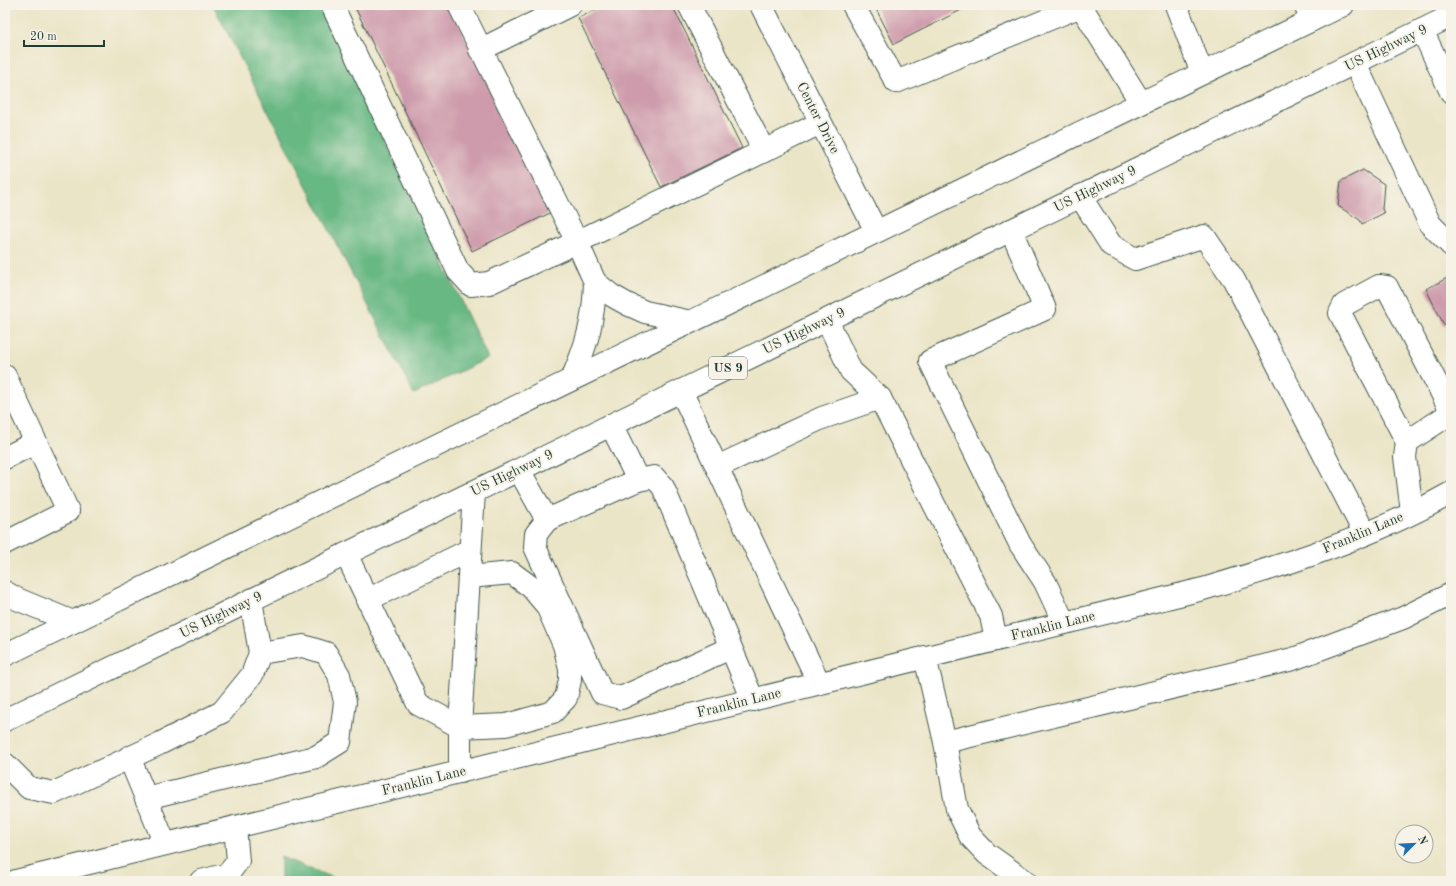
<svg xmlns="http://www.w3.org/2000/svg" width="1456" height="886" viewBox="0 0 1456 886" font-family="'Old Standard TT',serif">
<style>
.forest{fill:#68b883;stroke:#447a5c}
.building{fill:#ce9bac}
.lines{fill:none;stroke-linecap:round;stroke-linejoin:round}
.minor-casing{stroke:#3e564a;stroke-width:24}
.highway-casing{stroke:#3e564a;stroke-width:24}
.minor{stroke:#fff;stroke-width:22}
.highway{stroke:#fff;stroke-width:22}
.labels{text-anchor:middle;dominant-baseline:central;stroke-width:4;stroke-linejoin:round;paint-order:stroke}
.shield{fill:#f7f3e8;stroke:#60746a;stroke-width:1}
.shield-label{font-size:13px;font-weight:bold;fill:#1f3d34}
.street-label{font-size:14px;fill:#1f3d34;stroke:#f7f3e8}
</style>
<rect width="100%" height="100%" fill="#f7f3e8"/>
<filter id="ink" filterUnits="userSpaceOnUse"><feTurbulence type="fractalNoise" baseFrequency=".025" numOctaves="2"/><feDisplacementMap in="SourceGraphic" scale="8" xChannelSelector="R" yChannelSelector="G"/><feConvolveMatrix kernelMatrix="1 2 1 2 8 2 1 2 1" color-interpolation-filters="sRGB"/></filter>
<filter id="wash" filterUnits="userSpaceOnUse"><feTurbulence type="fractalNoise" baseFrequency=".012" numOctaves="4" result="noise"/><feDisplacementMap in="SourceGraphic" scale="16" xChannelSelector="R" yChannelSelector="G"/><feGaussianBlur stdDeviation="0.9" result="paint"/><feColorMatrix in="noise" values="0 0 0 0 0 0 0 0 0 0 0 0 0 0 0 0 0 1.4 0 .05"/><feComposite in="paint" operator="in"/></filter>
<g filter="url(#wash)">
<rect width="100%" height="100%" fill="#ebe5c8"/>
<g class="forest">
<polygon points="213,5 320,5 488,358 414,394"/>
<polygon points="281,857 342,881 281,881"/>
</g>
<g id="blocks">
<g class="building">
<polygon points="354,5 450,5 550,213 472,251"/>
<polygon points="606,5 672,5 742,148 661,187 578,18"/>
<polygon points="874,5 971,5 894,44"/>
<polygon points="1363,170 1384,184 1382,209 1384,213 1362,224 1360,220 1338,206 1341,181"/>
<polygon points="1451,276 1451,322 1444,325 1426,289"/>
</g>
</g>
</g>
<g filter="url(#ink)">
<use href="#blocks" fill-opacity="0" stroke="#3e564a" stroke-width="1"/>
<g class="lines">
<g class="minor-casing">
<g id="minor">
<polyline points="332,5 458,271 471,285 489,283 577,242 764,151 820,123"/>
<polyline points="459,5 577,242 595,282 611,295 627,304 645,312 691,322"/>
<polyline points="689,5 764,151"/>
<polyline points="761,5 876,231"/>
<polyline points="853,5 896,82 1081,6 1141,103"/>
<polyline points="1176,5 1202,73"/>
<polyline points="1305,5 1312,20"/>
<polyline points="1422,30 1451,92"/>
<polyline points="480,50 570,5"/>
<polyline points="1355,63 1430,224 1451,245"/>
<polyline points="1080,196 1111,245 1135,259 1204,236 1234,280 1365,534"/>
<polyline points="1011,230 1045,309 930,361 1020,544 1045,582 1064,623"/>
<polyline points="827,320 851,371 880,398 991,616 996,640"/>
<polyline points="5,376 68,511 5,543"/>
<path d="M572,379C587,344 594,321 595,282"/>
<polyline points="681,391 819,683"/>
<polyline points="611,425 638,480 547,520 536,534 535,547 602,693 621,698 730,648"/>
<polyline points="1407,442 1340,313 1344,305 1379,286 1387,287 1451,411"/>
<polyline points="5,458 36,442"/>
<polyline points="717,467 822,418 880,398"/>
<polyline points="519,470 547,520"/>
<polyline points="638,480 654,477 663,487 753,700"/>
<polyline points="1412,512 1405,457 1407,442 1451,413"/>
<polyline points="346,554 418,704 460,727 474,492"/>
<polyline points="5,592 17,599 73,622"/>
<polyline points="367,600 470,550"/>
<polyline points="925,657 945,742 1293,659 1403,618 1451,594"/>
<polyline points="945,742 957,809 970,836 987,854 1025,881"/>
<polyline points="129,757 165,844"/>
<polyline points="5,764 29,788 54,793 159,744 222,712 252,675 260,653 251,600"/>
<polyline points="460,772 460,727 506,725 553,712 566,698 570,680 570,669 564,645 547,606 531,587 512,573 469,577"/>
<polyline points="146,798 316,757 340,742 345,702 339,675 326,653 303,646 260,653"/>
<path d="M16,881L1203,589C1288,564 1373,537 1451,493"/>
<polyline points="201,881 228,874 238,861 235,827"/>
</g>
</g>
<g class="highway-casing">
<g id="highway">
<polyline points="5,655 1343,5"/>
<polyline points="5,720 1451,16"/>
</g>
</g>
<use href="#minor" class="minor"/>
<use href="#highway" class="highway"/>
</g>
</g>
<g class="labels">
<rect class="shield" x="709" y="357" width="38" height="22" rx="3"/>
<g class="shield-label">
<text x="728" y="368">US 9</text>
</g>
<g class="street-label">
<text transform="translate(1386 48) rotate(-26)">US Highway 9</text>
<text transform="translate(818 118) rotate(63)">Center Drive</text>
<text transform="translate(1095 189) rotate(-26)">US Highway 9</text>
<text transform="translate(804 331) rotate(-26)">US Highway 9</text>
<text transform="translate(512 473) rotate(-26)">US Highway 9</text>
<text transform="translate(1363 533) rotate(-23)">Franklin Lane</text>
<text transform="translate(221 615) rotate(-26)">US Highway 9</text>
<text transform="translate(1053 626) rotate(-14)">Franklin Lane</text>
<text transform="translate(739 703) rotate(-14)">Franklin Lane</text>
<text transform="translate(424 781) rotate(-14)">Franklin Lane</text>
</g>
</g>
<rect width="1456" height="886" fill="none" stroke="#f7f3e8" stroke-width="20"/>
<g transform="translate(1414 844) rotate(66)"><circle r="19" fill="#f7f3e8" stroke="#a1aaa0"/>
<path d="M0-3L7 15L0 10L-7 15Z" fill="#1f6fb2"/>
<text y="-6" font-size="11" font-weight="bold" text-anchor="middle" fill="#1f3d34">N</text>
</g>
<path d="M24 40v6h80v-6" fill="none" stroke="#1f3d34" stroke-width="2"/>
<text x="30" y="40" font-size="12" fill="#1f3d34" stroke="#f7f3e8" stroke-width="3" paint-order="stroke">20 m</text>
</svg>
